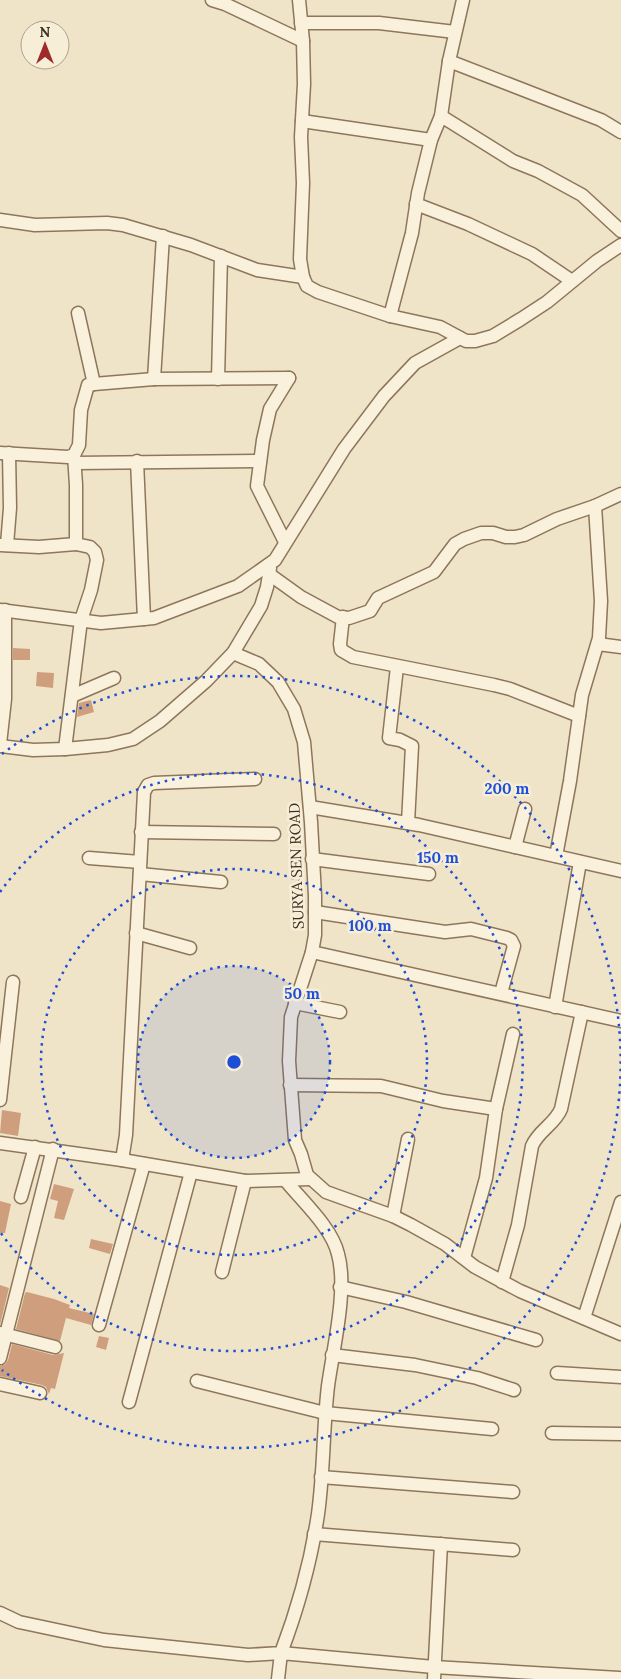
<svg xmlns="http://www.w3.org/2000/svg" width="621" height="1679" viewBox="0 0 621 1679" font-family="Lora,serif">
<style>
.building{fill:#cf9f7d}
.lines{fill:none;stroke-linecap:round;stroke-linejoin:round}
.minor-casing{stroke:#8d765c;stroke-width:15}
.minor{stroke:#faf1dc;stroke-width:12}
.ring{fill:none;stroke:#1d4ed8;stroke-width:2.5;stroke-dasharray:2.5 5}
.labels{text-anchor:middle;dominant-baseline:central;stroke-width:5;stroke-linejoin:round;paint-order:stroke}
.street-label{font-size:15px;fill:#3d2e20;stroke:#f7eed8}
.centre{fill:#1d4ed8;stroke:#f7eed8;stroke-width:2.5}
.ring-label{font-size:15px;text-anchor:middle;font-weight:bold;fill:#1d4ed8;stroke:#f7eed8;stroke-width:5;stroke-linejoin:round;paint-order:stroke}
</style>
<rect width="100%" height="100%" fill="#f0e4c8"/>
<g class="building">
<polygon points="13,648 30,649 30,660 13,660"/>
<polygon points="37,672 54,673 53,688 36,686"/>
<polygon points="91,700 94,712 77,717 79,703"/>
<polygon points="2,1110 21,1113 18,1136 0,1133"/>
<polygon points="54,1184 74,1189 64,1220 54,1218 58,1201 50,1199"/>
<polygon points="0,1201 11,1204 5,1233 0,1233"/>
<polygon points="91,1239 113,1244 110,1254 89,1248"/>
<polygon points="0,1285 9,1288 0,1325"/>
<polygon points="27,1292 54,1299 70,1305 69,1308 94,1314 91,1325 66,1318 60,1341 16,1329 25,1293"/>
<polygon points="99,1336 109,1338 106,1350 96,1347"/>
<polygon points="12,1344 53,1355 64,1353 55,1389 51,1388 49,1394 46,1387 42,1385 0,1376 0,1366 5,1364 8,1360"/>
</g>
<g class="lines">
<g class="minor-casing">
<g id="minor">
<polyline points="212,0 225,4 303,41"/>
<polyline points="299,0 303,41 304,84 301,137 303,183 300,259 303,277 307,286 318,292 390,316 440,327 466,341 475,341 493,336 521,319 547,302 597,261 621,245"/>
<polyline points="301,23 379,23 455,32"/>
<polyline points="449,61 601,120 621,132"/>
<polyline points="441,116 513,161 538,171 582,195 621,231"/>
<polyline points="302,121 431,140"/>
<polyline points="416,204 468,224 532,254 572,281"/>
<polyline points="0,220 35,225 107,223 123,225 191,245 257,270 303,277"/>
<polyline points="78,313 94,384"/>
<polyline points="390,316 412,233 418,193 431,140 441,116 449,61 463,0"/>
<polyline points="154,379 163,236"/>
<polyline points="218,379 221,256"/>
<polyline points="0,453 68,457 74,455 79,445 81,410 88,385 94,384 154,379 289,378"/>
<polyline points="137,461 144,619"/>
<polyline points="76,463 260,461"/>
<polyline points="285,542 257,486 263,440 270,409 289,378"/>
<polyline points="0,545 39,547 76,544"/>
<polyline points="7,545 10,508 9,453"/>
<polyline points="269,574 301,597 338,617 349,618 370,611 378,598 434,572 455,544 464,539 481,533 493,533 506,537 515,537 524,535 557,519 595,506 621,494"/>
<polyline points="0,610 101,623 154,618 238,586 275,560 344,449 384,396 415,363 460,338"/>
<polyline points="343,617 340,644 341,650 353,657 494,685 510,689 579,716"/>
<polyline points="598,644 621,647"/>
<polyline points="233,653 259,664 278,682 294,709 304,742 311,822 315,896 315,935 312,952 291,1017 289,1061 295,1140 301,1154 307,1175 326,1192 393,1216 411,1225 445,1244 475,1267 520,1291 621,1334"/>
<polyline points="397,667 389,738 400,740 412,746 408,823"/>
<polyline points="72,696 114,678"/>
<polyline points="0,744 5,699 5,610"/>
<polyline points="0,746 33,750 65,749 108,745 133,739 160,721 206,681 233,653 261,606 267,587 270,568"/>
<polyline points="65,749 81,620 91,590 97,560 95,552 90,547 76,544 76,485 74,455"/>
<polyline points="310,807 419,825 621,871"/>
<polyline points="141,832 274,834"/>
<polyline points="515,847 525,809"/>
<polyline points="556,856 570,781 582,695 599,638 601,601 595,506"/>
<polyline points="89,858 140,862"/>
<polyline points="312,859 429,874"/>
<polyline points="140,874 221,882"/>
<polyline points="315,912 445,932 471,929 507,938 511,940 514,946 501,993"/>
<polyline points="136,933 190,948"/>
<polyline points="312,952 621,1021"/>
<polyline points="295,1003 340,1012"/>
<polyline points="555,1007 580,862"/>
<polyline points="290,1085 381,1086 443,1101 496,1109"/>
<polyline points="0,1100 13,982"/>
<polyline points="0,1143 122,1160 245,1181 310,1179"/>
<polyline points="122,1160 126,1135 144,792 148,785 154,783 255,779"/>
<polyline points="21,1197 35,1147"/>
<polyline points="393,1216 408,1139"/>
<polyline points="464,1258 486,1178 496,1109 513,1034"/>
<polyline points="222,1272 245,1181"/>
<path d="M502,1282L518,1225L532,1146C538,1131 555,1124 561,1109L582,1012"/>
<polyline points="340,1287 406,1302 536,1340"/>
<polyline points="584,1318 621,1202"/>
<polyline points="99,1325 144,1164"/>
<polyline points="0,1333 55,1347"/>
<polyline points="332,1355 415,1365 477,1378 514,1390"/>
<polyline points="0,1358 53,1149"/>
<polyline points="557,1373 621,1377"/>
<polyline points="197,1381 325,1413 492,1429"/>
<polyline points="0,1384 40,1393"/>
<polyline points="129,1402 191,1172"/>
<polyline points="552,1433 621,1434"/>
<polyline points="321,1477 513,1492"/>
<polyline points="314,1534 513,1550"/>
<path d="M0,1613L19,1622L104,1640L248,1655L281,1653C298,1608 311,1561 318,1514C324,1471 323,1428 328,1386C333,1349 348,1289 338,1254C332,1228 303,1202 286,1181"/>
<polyline points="278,1679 281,1653 434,1667 619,1678"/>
<polyline points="434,1679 441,1544"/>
</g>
</g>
<use href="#minor" class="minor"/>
</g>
<circle cx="234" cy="1062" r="96" fill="#1d4ed8" fill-opacity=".12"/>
<g class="ring">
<circle cx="234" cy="1062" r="96"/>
<circle cx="234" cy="1062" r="193"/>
<path d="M0 892A289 289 0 1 1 0 1232"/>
<path d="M2 754A386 386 0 1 1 2 1370"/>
</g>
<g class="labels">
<g class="street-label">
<text transform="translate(296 866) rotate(-92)">SURYA SEN ROAD</text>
</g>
</g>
<circle cx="234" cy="1062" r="8" class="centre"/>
<g class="ring-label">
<text x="507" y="794">200 m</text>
<text x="438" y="863">150 m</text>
<text x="370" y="931">100 m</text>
<text x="302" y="999">50 m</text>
</g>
<g transform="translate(45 45)"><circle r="24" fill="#f7eed8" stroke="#ada18e"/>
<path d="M0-4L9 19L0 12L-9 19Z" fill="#9e2a2b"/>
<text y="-8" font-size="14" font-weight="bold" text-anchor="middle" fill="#3d2e20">N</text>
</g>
</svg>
